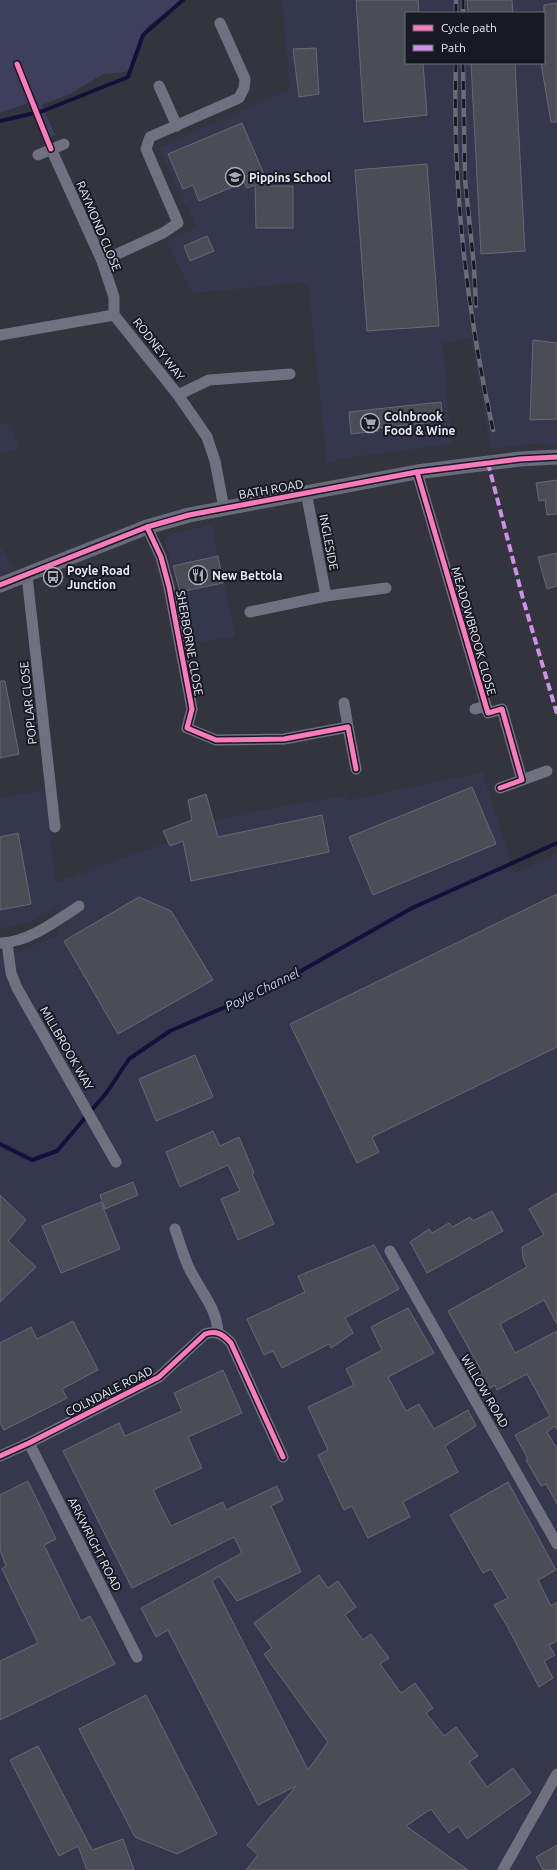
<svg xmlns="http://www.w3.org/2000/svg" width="557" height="1870" viewBox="0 0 557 1870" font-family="Ubuntu,sans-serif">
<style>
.built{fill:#35374e;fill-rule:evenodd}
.green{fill:#3e3f5c}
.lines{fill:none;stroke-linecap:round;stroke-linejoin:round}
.stream{stroke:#150f3c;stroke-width:4}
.building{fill:#4b4c55;stroke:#686872}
.street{stroke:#707180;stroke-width:11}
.secondary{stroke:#6a6b7a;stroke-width:15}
.rail-casing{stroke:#6b6b77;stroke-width:4.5}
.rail{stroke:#181922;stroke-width:3;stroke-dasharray:9;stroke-linecap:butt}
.quiet{stroke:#ce8fe9;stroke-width:4;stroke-dasharray:8 4;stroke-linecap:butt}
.cycleway-casing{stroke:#181922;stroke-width:8}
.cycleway{stroke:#fd7abc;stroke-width:5}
.labels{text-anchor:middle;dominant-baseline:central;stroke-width:4;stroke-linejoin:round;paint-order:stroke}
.poi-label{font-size:12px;font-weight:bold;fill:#e8e9f6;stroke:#181922;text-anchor:start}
.street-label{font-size:12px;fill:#e8e9f6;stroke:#181922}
.water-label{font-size:13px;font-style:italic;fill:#c7cbfe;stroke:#181922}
</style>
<rect width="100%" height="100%" fill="#34343f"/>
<g class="built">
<path d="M282,0H557V445L532,444L491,449L471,338L443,343L451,444L339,459L327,464L308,282L192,293L167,242L197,227L187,206H185L159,148L290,89ZM406,13H544V63H406Z"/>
<polygon points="9,422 19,447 0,454 0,425"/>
<polygon points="212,525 235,636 189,644 181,594 165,541 170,534"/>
<polygon points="0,544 13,568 0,575"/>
<polygon points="484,772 483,774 510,859 513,874 557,853 557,1870 0,1870 0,954 15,953 59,935 56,908 28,923 0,928 0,799 46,789 55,883 212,826 211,821 283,806 346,796 346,801"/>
</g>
<polygon class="green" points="0,0 183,0 149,25 143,33 135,61 130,69 126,72 103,74 72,93 42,105 55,135 45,139 32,109 28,103 0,113"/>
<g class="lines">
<g class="stream">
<polyline points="0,121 43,111 128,77 143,35 183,0"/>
<polyline points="0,1144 32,1160 57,1151 107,1092 129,1059 170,1031 278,984 412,908 557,843"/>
</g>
</g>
<g class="building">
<polygon points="356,0 418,0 419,13 406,13 406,63 423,63 427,115 364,122"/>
<polygon points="467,0 512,0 513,13 468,13"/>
<polygon points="557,3 557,122 551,122 541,63 544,63 544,5"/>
<polygon points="316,48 319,94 299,97 293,49"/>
<polygon points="471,63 515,63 525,251 481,254"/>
<polygon points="242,123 269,186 293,186 293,228 256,228 255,185 247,188 244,182 199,201 193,185 183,189 168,154"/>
<polygon points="427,164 439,326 367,331 355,170"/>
<polygon points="207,236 214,251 190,261 184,246"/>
<polygon points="533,340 557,343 557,419 530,420"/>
<polygon points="441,402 443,421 378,428 378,431 351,434 349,412"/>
<polygon points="557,480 557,514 547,515 545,500 539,501 536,483"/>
<polygon points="557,553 557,586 547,589 538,557"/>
<polygon points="218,556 223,583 180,592 173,566"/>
<polygon points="0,681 5,681 19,754 0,758"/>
<polygon points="472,787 496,844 373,895 349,837"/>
<polygon points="206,794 218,837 322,815 329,852 191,881 183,841 170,846 163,831 192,820 188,800"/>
<polygon points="18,833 31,904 0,910 0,837"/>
<polygon points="557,894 557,1047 372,1137 379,1152 357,1163 290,1024"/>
<polygon points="139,897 171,911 213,980 118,1034 64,941"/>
<polygon points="195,1055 213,1097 156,1121 139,1079"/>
<polygon points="213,1131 220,1146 239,1137 254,1173 252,1174 274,1224 238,1240 221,1199 240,1191 228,1165 180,1187 166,1152"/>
<polygon points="133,1182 138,1195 105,1209 100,1195"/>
<polygon points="557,1193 557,1324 544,1300 500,1324 515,1353 557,1331 557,1430 555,1426 547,1432 557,1449 557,1504 546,1484 541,1486 526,1460 528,1459 515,1435 550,1416 527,1374 497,1390 495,1385 486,1391 477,1374 482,1372 448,1311 527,1267 523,1259 522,1247 544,1235 529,1209"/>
<polygon points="0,1195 26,1220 8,1241 36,1267 0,1302"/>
<polygon points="101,1202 120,1249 61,1273 42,1226"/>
<polygon points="492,1211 503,1231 427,1273 410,1242 429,1229 432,1233 449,1223 452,1227 470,1217 473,1221"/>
<polygon points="374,1245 399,1289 345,1318 353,1333 331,1348 329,1344 282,1368 273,1351 264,1355 247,1319 305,1292 298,1276"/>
<polygon points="408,1308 434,1353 388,1377 406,1411 419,1404 434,1429 468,1410 476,1426 445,1446 458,1472 403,1502 410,1517 368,1538 352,1506 344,1510 318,1455 328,1450 308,1407 354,1385 346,1369 382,1350 371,1327"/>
<polygon points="73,1321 98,1370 62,1389 67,1398 4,1430 0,1423 0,1343 31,1327 37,1339"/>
<polygon points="223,1370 242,1413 188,1437 202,1468 153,1490 171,1526 223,1502 226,1510 277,1486 283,1500 271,1506 301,1572 237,1601 219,1576 212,1581 308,1770 328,1742 264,1654 272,1648 254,1623 319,1575 328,1588 338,1581 356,1607 345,1615 363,1640 371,1634 389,1658 380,1664 401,1693 415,1683 433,1708 426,1713 444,1736 456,1727 478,1756 469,1762 487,1787 513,1768 531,1793 467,1839 458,1826 449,1833 431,1809 406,1826 468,1870 246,1870 258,1855 247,1845 296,1786 258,1805 168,1630 156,1637 141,1608 242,1553 234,1537 132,1588 63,1451 119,1423 125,1436 182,1411 174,1393"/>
<polygon points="28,1481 56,1539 44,1545 81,1621 90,1616 115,1664 0,1720 0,1661 38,1643 2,1569 6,1566 0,1550 0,1495"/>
<polygon points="508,1482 556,1570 538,1580 551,1606 557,1602 557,1641 549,1645 555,1655 544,1661 553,1678 539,1687 506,1624 494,1605 508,1598 491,1569 483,1573 450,1515"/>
<polygon points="146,1695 217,1834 177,1854 135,1837 79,1729"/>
<polygon points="38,1746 92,1850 123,1839 134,1870 87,1870 78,1846 59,1856 10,1760"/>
<polygon points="557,1845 557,1870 543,1870 536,1857"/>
</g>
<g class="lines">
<g class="street">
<polyline points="159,86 177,126"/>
<polyline points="51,149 102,261 114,297 114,315"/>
<polyline points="38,155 64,144"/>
<polyline points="102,261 163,233 178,223 146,149 150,137 239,98 244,88 245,79 220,23"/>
<polyline points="0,335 114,315 178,395 207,437 215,461 224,508"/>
<polyline points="178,395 209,380 290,374"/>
<polyline points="417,472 488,713 502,709 522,780 500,788"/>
<polyline points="306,492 326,596 386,588"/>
<polyline points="147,527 161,557 169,587 192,709 187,728 216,740 284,739 348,727 356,769"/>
<polyline points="27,576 55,827"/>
<polyline points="250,612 326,596"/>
<polyline points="344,703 348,727"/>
<polyline points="475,709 486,706"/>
<polyline points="522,780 547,771"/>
<path d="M1,943C29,942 56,921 79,906"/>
<polyline points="7,943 11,973 17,988 116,1162"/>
<path d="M175,1229C180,1243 184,1259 191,1272C202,1293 217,1309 218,1333"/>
<polyline points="390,1251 557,1544"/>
<polyline points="29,1443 137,1657"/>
<path d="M0,1456L29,1443L159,1377L205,1334C216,1330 223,1334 231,1343L283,1457"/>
<polyline points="503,1870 557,1774"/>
</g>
<polyline class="secondary" points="0,585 147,527 189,515 417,472 520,459 557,457"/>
<g class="rail-casing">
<g id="rail">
<polyline points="463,0 463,13"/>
<polyline points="456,13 456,0"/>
<path d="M456,63C452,185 467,311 493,430"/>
<polyline points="463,63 465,179 474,267 476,306"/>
</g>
</g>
<use href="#rail" class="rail"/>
<polyline class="quiet" points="488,463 523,599 557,714"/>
<g class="cycleway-casing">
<g id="cycleway">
<polyline points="17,64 51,149"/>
<polyline points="417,472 488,713 502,709 522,780 500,788"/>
<polyline points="147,527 161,557 169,587 192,709 187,728 216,740 284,739 348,727 356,769"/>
<polyline points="0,585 147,527 189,515 417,472 520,459 557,457"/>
<path d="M0,1456L29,1443L159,1377L205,1334C216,1330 223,1334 231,1343L283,1457"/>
</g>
</g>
<use href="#cycleway" class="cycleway"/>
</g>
<defs>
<g id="school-ring" transform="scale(1)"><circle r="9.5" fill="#181922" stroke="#a9aab6" stroke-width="1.5"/><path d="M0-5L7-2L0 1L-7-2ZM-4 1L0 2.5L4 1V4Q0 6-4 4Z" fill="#a9aab6"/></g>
<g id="supermarket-ring" transform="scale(1)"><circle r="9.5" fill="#181922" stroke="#a9aab6" stroke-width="1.5"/><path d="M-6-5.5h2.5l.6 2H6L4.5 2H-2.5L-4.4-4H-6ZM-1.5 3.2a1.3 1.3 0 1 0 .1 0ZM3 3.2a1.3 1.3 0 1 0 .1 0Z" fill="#a9aab6"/></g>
<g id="restaurant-ring" transform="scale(1)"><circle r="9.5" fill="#181922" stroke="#a9aab6" stroke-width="1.5"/><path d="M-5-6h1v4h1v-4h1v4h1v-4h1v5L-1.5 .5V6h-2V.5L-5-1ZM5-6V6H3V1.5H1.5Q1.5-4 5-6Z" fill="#a9aab6"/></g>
<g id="bus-ring" transform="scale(1)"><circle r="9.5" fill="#181922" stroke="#a9aab6" stroke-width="1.5"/><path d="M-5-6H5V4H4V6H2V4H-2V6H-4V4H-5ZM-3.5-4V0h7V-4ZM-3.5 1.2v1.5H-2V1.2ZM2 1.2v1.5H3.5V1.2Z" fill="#a9aab6"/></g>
</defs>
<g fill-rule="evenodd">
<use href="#school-ring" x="235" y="177"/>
<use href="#supermarket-ring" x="370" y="423"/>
<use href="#restaurant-ring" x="198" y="575"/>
<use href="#bus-ring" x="53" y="577"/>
</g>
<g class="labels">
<g class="poi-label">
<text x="249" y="177">Pippins School</text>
<text x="384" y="416">Colnbrook<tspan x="384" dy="14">Food &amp; Wine</tspan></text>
<text x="67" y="570">Poyle Road<tspan x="67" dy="14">Junction</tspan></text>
<text x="212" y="575">New Bettola</text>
</g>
<g class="street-label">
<text transform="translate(99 226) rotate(67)">RAYMOND CLOSE</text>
<text transform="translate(159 349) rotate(52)">RODNEY WAY</text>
<text transform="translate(271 489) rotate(-10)">BATH ROAD</text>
<text transform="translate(329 542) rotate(79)">INGLESIDE</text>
<text transform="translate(474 631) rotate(74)">MEADOWBROOK CLOSE</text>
<text transform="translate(190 643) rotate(80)">SHERBORNE CLOSE</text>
<text transform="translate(28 703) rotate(-96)">POPLAR CLOSE</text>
<text transform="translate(67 1048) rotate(60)">MILLBROOK WAY</text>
<text transform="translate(109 1391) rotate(-27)">COLNDALE ROAD</text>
<text transform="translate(485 1391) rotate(60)">WILLOW ROAD</text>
<text transform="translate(95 1544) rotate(63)">ARKWRIGHT ROAD</text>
</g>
<g class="water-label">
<text transform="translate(262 989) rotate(-26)">Poyle Channel</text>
</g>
</g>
<rect x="405" y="12" width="140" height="52" fill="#181922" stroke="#6b6c77"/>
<rect x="413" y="25" width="20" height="6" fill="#fd7abc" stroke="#6b6c77"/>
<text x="441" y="32" font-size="12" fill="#e8e9f6">Cycle path</text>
<rect x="413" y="45" width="20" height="6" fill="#ce8fe9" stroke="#6b6c77"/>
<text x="441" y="52" font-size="12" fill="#e8e9f6">Path</text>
</svg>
